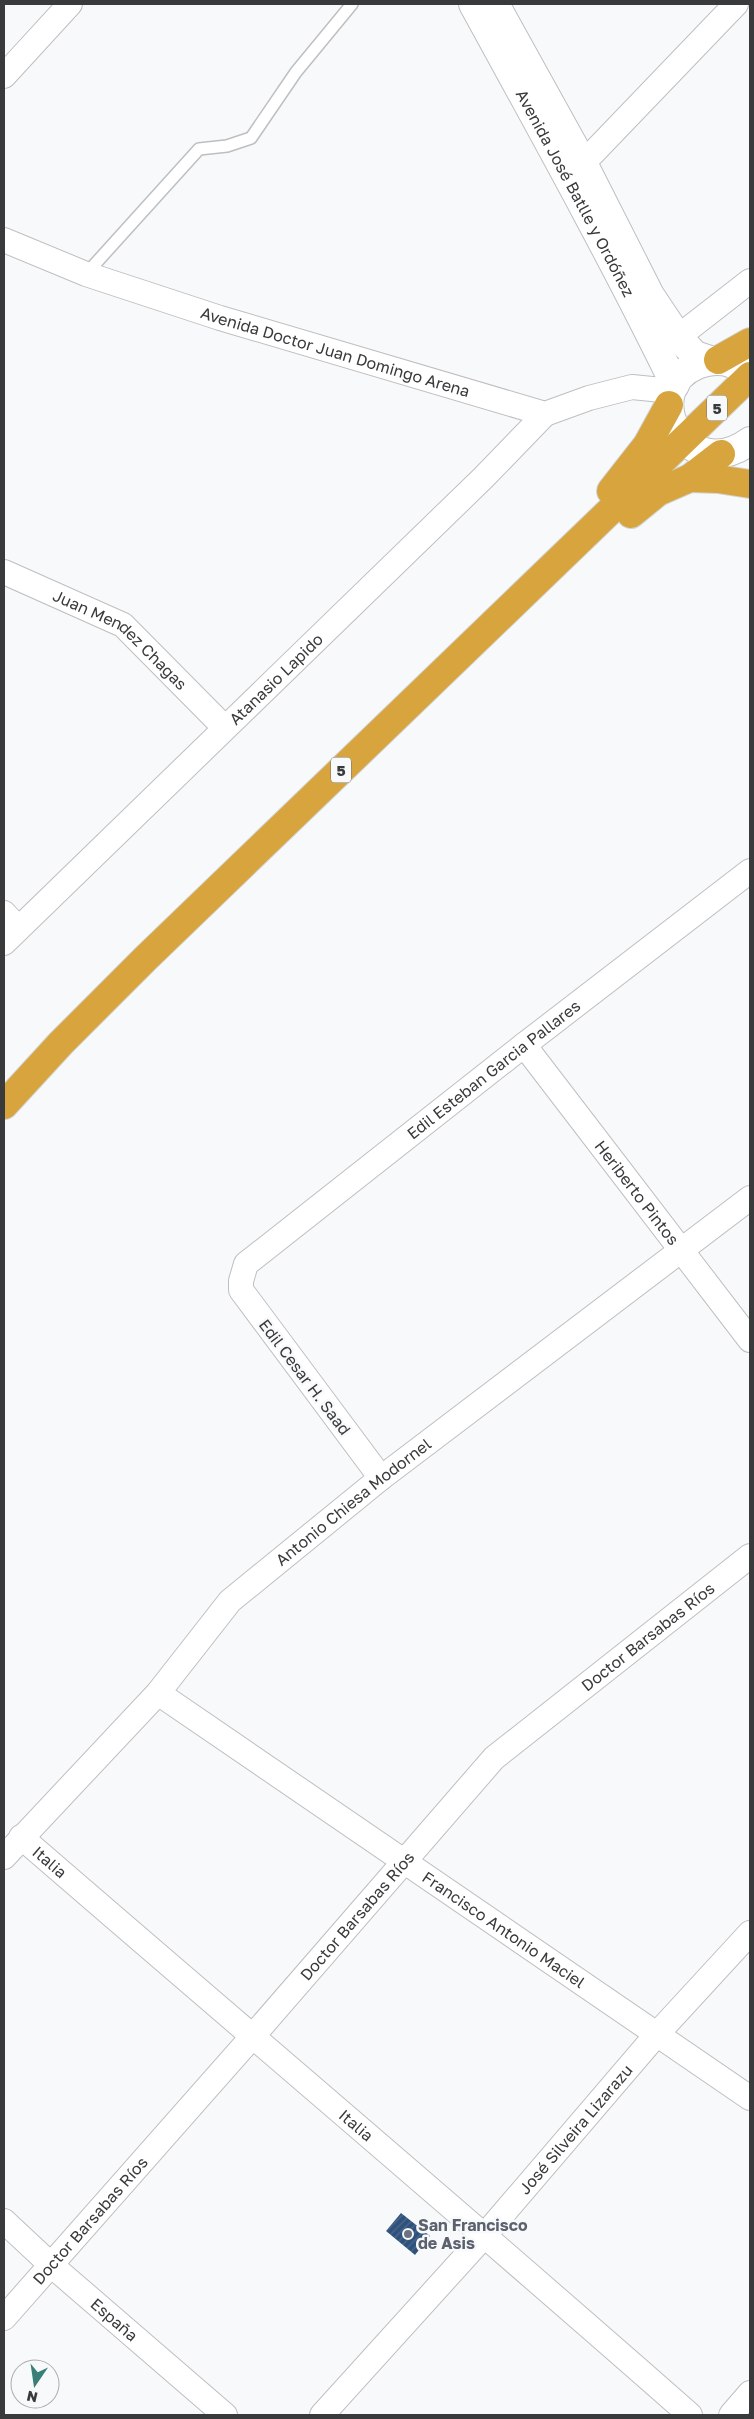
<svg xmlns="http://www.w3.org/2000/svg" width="754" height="2419" viewBox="0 0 754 2419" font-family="'Golos Text',sans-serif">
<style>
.building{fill:url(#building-hatch)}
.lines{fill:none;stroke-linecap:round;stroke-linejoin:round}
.service-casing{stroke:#bebfc1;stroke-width:14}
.minor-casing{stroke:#bebfc1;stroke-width:26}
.tertiary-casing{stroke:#bebfc1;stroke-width:30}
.trunk-casing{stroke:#d3d4d4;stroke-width:30}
.service{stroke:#fff;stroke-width:11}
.minor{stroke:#fff;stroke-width:24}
.tertiary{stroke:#fff;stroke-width:28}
.trunk{stroke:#d8a43e;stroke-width:28}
.worship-dot{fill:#6b7280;stroke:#f8f9fb;stroke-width:2}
.labels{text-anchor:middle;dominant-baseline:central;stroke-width:5;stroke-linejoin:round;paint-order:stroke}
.shield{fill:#f8f9fb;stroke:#727375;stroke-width:1}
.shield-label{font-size:15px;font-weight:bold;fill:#393a3b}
.street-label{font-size:16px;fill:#393a3b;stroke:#f8f9fb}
.worship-label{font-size:16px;font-weight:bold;fill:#5b616d;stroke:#f8f9fb;text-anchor:start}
</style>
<defs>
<pattern id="building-hatch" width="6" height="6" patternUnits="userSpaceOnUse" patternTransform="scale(1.25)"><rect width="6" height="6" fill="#2f527d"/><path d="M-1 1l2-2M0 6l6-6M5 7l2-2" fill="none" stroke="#4d698b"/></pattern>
</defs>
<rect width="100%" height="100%" fill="#f8f9fb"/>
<polygon class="building" points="401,2213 430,2236 415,2255 386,2231"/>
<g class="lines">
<g class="service-casing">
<polyline id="service" points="86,274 199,149 227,146 251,138 296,72 352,4"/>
</g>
<g class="minor-casing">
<g id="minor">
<polyline points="4,76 70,4"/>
<polyline points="566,169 592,154 736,4"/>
<path id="s1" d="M4,240L86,274L220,318L545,414L589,398L632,387L672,391"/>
<polyline points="678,337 750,281"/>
<path id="s2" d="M4,572L123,625L224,727"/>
<polyline points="4,913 18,928"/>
<path id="s3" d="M4,943L483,478L545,414"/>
<path id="s4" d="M524,1045L750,1340"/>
<path id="s5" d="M381,1478L241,1290V1281L246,1264L524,1045L750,871"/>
<path id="s6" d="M158,1693L750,2098"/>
<path id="s7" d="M21,1837C244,2030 469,2220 690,2415"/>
<path id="s8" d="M4,1857L158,1693L230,1601L381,1478L750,1198"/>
<path id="s9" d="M4,2221L50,2264L225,2415"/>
<path id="s10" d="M4,2318L252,2037L494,1758L750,1556"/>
<path id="s11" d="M322,2415L485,2235L657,2034L750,1933"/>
<polyline points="731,2415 750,2393"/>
</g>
</g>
<g class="tertiary-casing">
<g id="tertiary">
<path id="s12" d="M473,4C542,130 612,256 675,385"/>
<polyline points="495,4 582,161 650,295 678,337 695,355 710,360"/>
<path d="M750,374C732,361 718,357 697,365C636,390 686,488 750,441"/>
</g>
</g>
<g class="trunk-casing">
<g id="trunk">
<polyline points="718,360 750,342"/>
<polyline points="690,478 718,479 750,484"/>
<polyline points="611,491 647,445 669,405"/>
<polyline points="631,514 658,492 690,478 721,454"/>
<polyline points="4,1105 61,1043 146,958 750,376"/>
</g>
</g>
<use href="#service" class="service"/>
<use href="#minor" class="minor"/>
<use href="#tertiary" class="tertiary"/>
<use href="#trunk" class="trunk"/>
</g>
<circle class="worship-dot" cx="408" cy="2234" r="5"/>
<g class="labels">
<g class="shield">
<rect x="707" y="395.5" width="20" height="25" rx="4"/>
<rect x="331" y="757.5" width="20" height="25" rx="4"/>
</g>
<g class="shield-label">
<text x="717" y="408">5</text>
<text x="341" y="770">5</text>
</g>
<g class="street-label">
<text stroke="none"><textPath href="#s12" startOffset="215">Avenida José Batlle y Ordóñez</textPath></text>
<text stroke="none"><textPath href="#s1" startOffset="350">Avenida Doctor Juan Domingo Arena</textPath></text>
<text stroke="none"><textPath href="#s2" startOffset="136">Juan Mendez Chagas</textPath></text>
<text stroke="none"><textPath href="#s3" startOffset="379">Atanasio Lapido</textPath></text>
<text stroke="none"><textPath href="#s5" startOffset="576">Edil Esteban Garcia Pallares</textPath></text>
<text stroke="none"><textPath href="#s4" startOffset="186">Heriberto Pintos</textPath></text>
<text transform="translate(305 1377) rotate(53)">Edil Cesar H. Saad</text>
<text stroke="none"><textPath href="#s8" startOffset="500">Antonio Chiesa Modornel</textPath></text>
<text stroke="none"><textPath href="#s10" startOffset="940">Doctor Barsabas Ríos</textPath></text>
<text stroke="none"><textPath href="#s7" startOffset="38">Italia</textPath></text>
<text stroke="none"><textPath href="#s10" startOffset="535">Doctor Barsabas Ríos</textPath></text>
<text stroke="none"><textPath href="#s6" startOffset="419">Francisco Antonio Maciel</textPath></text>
<text stroke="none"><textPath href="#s7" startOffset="442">Italia</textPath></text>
<text stroke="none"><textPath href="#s11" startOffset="382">José Silveira Lizarazu</textPath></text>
<text stroke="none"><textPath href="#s10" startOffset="130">Doctor Barsabas Ríos</textPath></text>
<text stroke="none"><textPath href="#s9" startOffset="148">España</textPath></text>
</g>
<g class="worship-label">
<text x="418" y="2225">San Francisco<tspan x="418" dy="18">de Asis</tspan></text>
</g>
</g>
<rect width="754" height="2419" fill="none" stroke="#393a3b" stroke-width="10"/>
<g transform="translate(35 2384) rotate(193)"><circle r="24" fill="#f8f9fb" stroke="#acadae"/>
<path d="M0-4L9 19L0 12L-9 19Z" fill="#387f77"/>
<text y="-8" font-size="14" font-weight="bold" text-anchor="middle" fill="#393a3b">N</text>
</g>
</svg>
